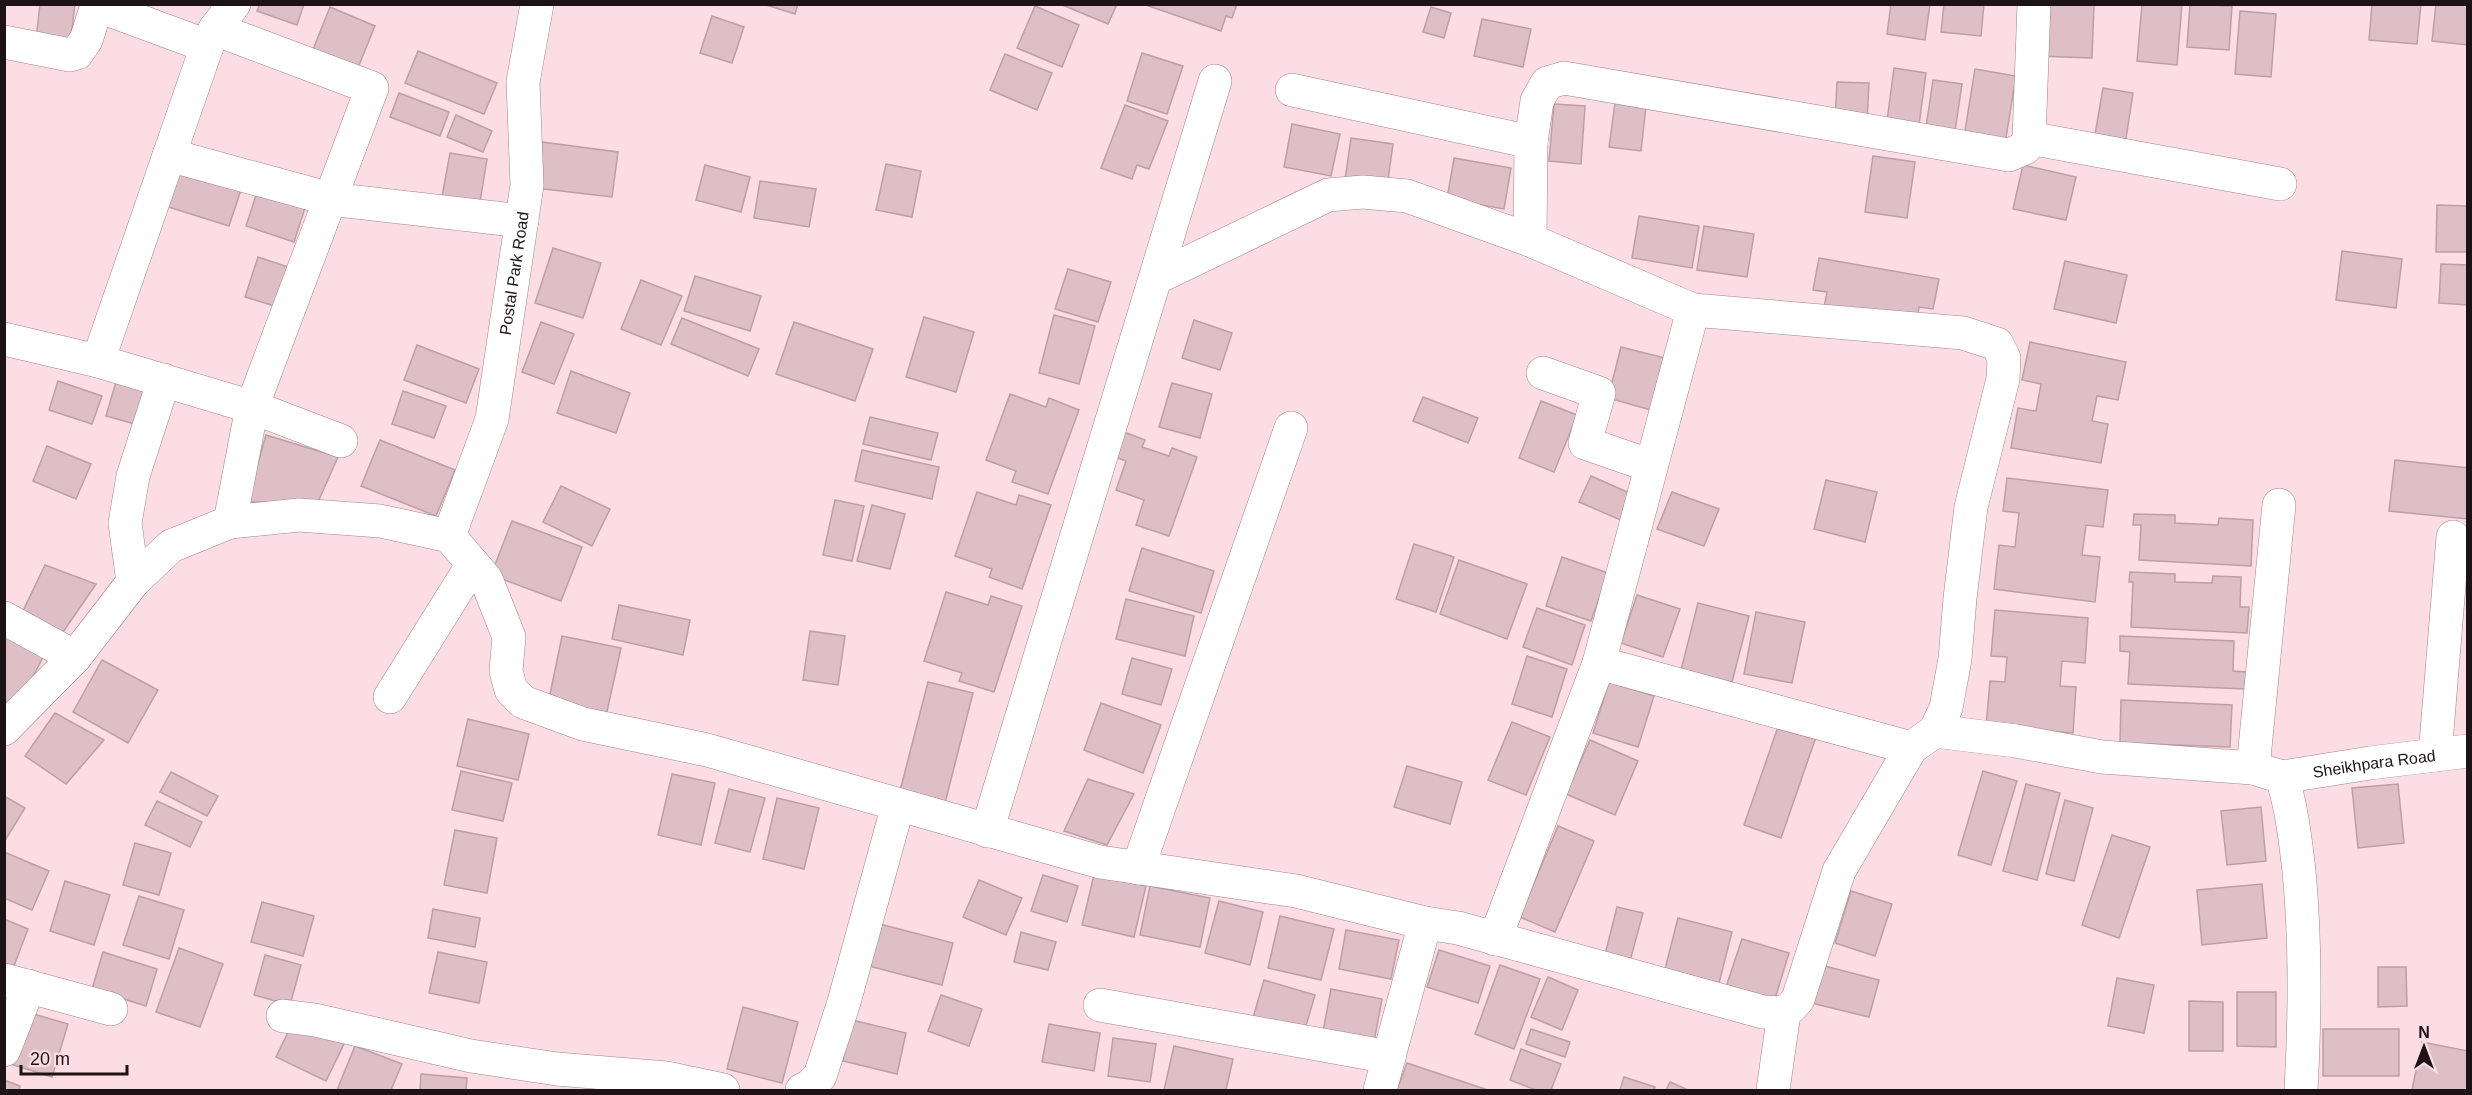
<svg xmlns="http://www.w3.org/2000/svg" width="2472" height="1095" viewBox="0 0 2472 1095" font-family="Helvetica,sans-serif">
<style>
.building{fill:#debec7;stroke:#bd9fa8;stroke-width:1.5}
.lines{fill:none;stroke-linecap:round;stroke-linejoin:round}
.minor-casing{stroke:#a1848d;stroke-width:34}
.minor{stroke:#fff;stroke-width:33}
.labels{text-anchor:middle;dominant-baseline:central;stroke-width:6;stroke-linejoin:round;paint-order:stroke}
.street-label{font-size:16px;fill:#1d1215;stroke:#fcdce5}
</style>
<rect width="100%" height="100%" fill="#fcdce5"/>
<g class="building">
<polygon points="40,4 75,4 70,44 36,40"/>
<polygon points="260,4 304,4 297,25 257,11"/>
<polygon points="763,4 798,4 795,14"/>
<polygon points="1060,4 1117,4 1108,24"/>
<polygon points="1143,4 1237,4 1232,18 1226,16 1221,31"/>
<polygon points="1891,4 1930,4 1925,40 1887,34"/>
<polygon points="1944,4 1984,4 1981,36 1941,32"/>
<polygon points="2039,4 2094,4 2092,58 2037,56"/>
<polygon points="2142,4 2182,4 2177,65 2137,61"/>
<polygon points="2190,4 2232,6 2229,50 2187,47"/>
<polygon points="2372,4 2421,4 2417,44 2369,40"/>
<polygon points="2436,4 2468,4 2468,45 2432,41"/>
<polygon points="1035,6 1079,25 1062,67 1017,48"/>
<polygon points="330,7 375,26 355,75 310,57"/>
<polygon points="1431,7 1451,13 1444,38 1423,32"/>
<polygon points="2240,11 2276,14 2271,77 2235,74"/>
<polygon points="712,16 744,27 732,63 700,53"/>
<polygon points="1482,19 1531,29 1523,67 1474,56"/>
<polygon points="418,51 497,83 484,114 405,83"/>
<polygon points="1142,53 1183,66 1167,114 1127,101"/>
<polygon points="1005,54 1052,73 1037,110 990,90"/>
<polygon points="1894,68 1926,73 1919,125 1887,121"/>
<polygon points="1975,69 2016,76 2005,144 1964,137"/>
<polygon points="1933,80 1962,84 1954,138 1925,134"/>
<polygon points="1837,82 1869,83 1867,123 1835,122"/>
<polygon points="2103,88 2133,93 2124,151 2093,146"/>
<polygon points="399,93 449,112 440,136 390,117"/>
<polygon points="1615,103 1646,106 1641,151 1609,147"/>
<polygon points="1554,104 1585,106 1581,164 1549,161"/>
<polygon points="1125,105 1168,121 1149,169 1137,165 1132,179 1101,168"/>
<polygon points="456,115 492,131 483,152 447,137"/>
<polygon points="1292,124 1340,134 1331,176 1284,167"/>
<polygon points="1351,138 1393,144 1387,187 1345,180"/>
<polygon points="542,142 618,152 612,197 536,188"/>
<polygon points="450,153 487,159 479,208 441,202"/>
<polygon points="1873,156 1915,162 1907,218 1865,212"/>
<polygon points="1454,158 1511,168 1504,209 1447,199"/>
<polygon points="886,164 921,171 912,217 876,210"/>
<polygon points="171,165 242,187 229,226 159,204"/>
<polygon points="705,165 750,177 741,212 696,200"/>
<polygon points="2023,165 2076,177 2066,220 2013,209"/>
<polygon points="760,181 816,189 809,227 754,218"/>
<polygon points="257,192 305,208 294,242 246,226"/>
<polygon points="2437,205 2468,206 2468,252 2436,252"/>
<polygon points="1639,216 1699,226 1692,268 1632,258"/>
<polygon points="1704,226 1754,234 1747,277 1697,270"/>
<polygon points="553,248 601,263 583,318 535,303"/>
<polygon points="2342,251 2402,259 2396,308 2336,300"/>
<polygon points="258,257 291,268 278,307 245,297"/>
<polygon points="1819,258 1939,279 1933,309 1919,307 1916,324 1824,308 1827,292 1813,290"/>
<polygon points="2065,261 2127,275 2116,323 2054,309"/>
<polygon points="2441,264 2468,265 2468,305 2439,303"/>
<polygon points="1068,269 1111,282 1098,322 1055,309"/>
<polygon points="695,276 761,296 750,331 684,311"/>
<polygon points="641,280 682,296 661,345 621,329"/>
<polygon points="1054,315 1095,326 1079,384 1039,373"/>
<polygon points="924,317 974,332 956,392 906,377"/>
<polygon points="682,318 759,349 748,376 671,344"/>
<polygon points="1194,320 1232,333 1220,370 1182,358"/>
<polygon points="541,322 574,334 554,384 522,372"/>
<polygon points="794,322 873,349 855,401 776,374"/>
<polygon points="2030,342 2126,362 2118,400 2097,396 2092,421 2108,424 2101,463 2011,448 2018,408 2036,411 2041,384 2022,380"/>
<polygon points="417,345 479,369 466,403 404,380"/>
<polygon points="1621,347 1665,358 1651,410 1608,398"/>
<polygon points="571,371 630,393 616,433 557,413"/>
<polygon points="58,381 102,396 92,424 49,410"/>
<polygon points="116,382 152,392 142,426 106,416"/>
<polygon points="1172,383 1212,394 1200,438 1159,427"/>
<polygon points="403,391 446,406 434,438 392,424"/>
<polygon points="1010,394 1046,407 1049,398 1079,410 1048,494 1012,482 1016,471 986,460"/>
<polygon points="1423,397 1478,418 1468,443 1413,421"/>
<polygon points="1541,401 1577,415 1554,472 1519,458"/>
<polygon points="870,417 938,433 931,460 863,444"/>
<polygon points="1124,432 1145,440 1142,447 1169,456 1172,448 1197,457 1169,536 1136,525 1144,500 1116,490 1126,461 1115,457"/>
<polygon points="266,435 338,457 318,502 247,502"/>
<polygon points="380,440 455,470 436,516 361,486"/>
<polygon points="47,446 91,464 76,499 33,481"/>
<polygon points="862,450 939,467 932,499 855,481"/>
<polygon points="2395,460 2468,468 2468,519 2389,511"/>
<polygon points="1591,476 1634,495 1623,521 1579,502"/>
<polygon points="2007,478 2108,490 2103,527 2086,525 2082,555 2100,557 2095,602 1994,589 1999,545 2015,547 2019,513 2003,511"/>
<polygon points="1826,480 1877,492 1865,542 1814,529"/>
<polygon points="561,486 610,509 592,546 543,522"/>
<polygon points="977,492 1016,505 1019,495 1051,505 1022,589 989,577 992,569 955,556"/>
<polygon points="1672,492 1719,509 1704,546 1657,529"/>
<polygon points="835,500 864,506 852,561 823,555"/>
<polygon points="872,505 905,514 890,569 857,561"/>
<polygon points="2134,514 2175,515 2175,523 2218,525 2219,518 2253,520 2251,566 2139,560 2141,525 2133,525"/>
<polygon points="512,521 582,547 561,601 491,575"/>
<polygon points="1414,544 1454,557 1436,612 1396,599"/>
<polygon points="1142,548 1214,571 1201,613 1129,591"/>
<polygon points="1562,557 1608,573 1591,621 1546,606"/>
<polygon points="1459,560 1527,584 1507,639 1440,614"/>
<polygon points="45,565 96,584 61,635 22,613"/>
<polygon points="2130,572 2175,574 2175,582 2212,583 2213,576 2241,577 2240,607 2249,607 2247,633 2131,627 2133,582 2129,582"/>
<polygon points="946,592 988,605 991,596 1022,606 994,692 959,681 962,673 924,661"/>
<polygon points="1637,595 1680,609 1663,657 1621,643"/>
<polygon points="1126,599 1194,616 1185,656 1116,639"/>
<polygon points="1698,603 1749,616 1732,682 1681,670"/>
<polygon points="619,605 690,620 683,655 612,639"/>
<polygon points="1537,608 1585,625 1572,665 1523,647"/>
<polygon points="1995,610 2088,618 2085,663 2062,661 2060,686 2076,687 2073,733 1986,726 1990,681 2005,682 2007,657 1991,656"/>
<polygon points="1756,612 1805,622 1792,683 1744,674"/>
<polygon points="4,627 47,650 15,710 4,704"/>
<polygon points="810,631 845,636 838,685 803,680"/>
<polygon points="562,636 621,648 606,716 548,704"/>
<polygon points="2120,636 2234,641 2233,671 2246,672 2245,689 2128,684 2130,652 2120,651"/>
<polygon points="1527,656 1567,669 1552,717 1512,704"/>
<polygon points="1132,658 1172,669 1161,705 1122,694"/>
<polygon points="102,660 158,690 128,743 73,712"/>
<polygon points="928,682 973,693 945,803 900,791"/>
<polygon points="1609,682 1654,696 1638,747 1593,733"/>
<polygon points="2121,700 2232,705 2230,747 2120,743"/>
<polygon points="1101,703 1161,725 1143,773 1084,750"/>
<polygon points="55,713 104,740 66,784 25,756"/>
<polygon points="468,719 529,734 518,780 457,766"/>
<polygon points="1512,722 1550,737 1526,795 1488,780"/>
<polygon points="1779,724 1816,737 1781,838 1744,825"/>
<polygon points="1590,740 1638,761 1615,815 1566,794"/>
<polygon points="1407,766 1462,782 1450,824 1394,807"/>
<polygon points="461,771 512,783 503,821 452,810"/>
<polygon points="1983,771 2017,781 1991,865 1958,855"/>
<polygon points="171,772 218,796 207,816 160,792"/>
<polygon points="672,774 715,783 701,845 658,835"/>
<polygon points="1088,779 1134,794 1107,845 1064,831"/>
<polygon points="2026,784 2060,793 2037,880 2003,871"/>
<polygon points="2398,784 2404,843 2358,848 2352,788"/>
<polygon points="729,789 765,798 750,852 715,843"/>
<polygon points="4,796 25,808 4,842"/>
<polygon points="777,798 819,808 804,869 763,859"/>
<polygon points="2065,800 2093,808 2074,881 2046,874"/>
<polygon points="157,801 202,822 190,847 145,825"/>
<polygon points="2261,807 2266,861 2227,865 2221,811"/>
<polygon points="1558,826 1594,841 1555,932 1520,917"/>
<polygon points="455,830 497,838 487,893 444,885"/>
<polygon points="2112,835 2150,847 2119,938 2082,925"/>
<polygon points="135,843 171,853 159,895 123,885"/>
<polygon points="4,852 49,871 32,910 4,898"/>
<polygon points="1043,875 1078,886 1067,922 1031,911"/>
<polygon points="1094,875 1146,886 1134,937 1082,925"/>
<polygon points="979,880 1022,898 1006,935 963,917"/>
<polygon points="65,881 110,895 94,945 50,931"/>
<polygon points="2262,884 2267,938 2202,945 2197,890"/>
<polygon points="1150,886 1210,898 1200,947 1140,935"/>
<polygon points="1851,891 1892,904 1875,956 1835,943"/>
<polygon points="139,896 184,910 169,959 123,945"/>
<polygon points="1219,901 1263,912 1250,965 1205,953"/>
<polygon points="262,902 314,916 303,956 251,942"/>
<polygon points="1617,907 1643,913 1630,961 1605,955"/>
<polygon points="433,909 480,918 475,947 428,938"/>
<polygon points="1280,916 1334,929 1321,980 1268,968"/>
<polygon points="1678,918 1732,932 1719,983 1665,969"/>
<polygon points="4,919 28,929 9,979 4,977"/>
<polygon points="872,922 953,943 942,985 861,964"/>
<polygon points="1346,930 1399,940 1391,979 1339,969"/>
<polygon points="1021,932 1056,942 1048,970 1014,962"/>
<polygon points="1742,939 1789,953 1774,1002 1726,987"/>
<polygon points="179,948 223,964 200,1027 156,1012"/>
<polygon points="1439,950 1490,966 1478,1003 1427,987"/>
<polygon points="103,952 157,969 146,1006 92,989"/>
<polygon points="438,952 487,962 479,1003 429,993"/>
<polygon points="265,955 301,965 290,1005 254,995"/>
<polygon points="1817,964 1879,980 1869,1017 1807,1002"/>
<polygon points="1500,965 1540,979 1514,1049 1475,1034"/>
<polygon points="2378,967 2406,967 2407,1006 2378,1007"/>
<polygon points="1548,977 1578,990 1562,1030 1531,1017"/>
<polygon points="2117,978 2154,985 2144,1033 2108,1026"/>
<polygon points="1264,980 1315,995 1303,1036 1252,1021"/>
<polygon points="1331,989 1382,999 1373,1047 1322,1037"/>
<polygon points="2237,992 2276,992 2276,1047 2237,1046"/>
<polygon points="941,995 982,1009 969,1046 928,1031"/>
<polygon points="2189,1001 2223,1002 2223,1051 2189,1051"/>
<polygon points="743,1007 798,1022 782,1083 727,1069"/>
<polygon points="20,1010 68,1024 52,1077 4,1062"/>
<polygon points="294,1020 344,1044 326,1081 276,1057"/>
<polygon points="852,1020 906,1033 897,1074 843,1061"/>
<polygon points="1049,1024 1100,1033 1094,1071 1042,1062"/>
<polygon points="1531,1029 1570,1042 1565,1057 1526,1044"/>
<rect x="2323" y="1029" width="76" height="47"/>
<polygon points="1113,1038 1156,1044 1150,1082 1108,1076"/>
<polygon points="2422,1042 2468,1051 2468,1090 2412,1090"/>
<polygon points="355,1046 402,1064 391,1090 337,1090"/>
<polygon points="1174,1046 1233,1059 1226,1090 1164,1090"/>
<polygon points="1521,1049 1561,1064 1551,1090 1536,1090 1510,1080"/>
<polygon points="1407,1063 1488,1090 1397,1090"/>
<polygon points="421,1074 467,1078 466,1090 420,1090"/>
<polygon points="1624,1077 1655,1087 1654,1090 1620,1090"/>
<polygon points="4,1080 20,1086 19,1090 4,1090"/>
<polygon points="1670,1082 1688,1090 1666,1090"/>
</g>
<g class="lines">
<g class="minor-casing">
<g id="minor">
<polyline points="215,29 372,88 252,407 341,441"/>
<polyline points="4,42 70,55 77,53 86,40 95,12 104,8 207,46"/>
<polyline points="1292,90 1531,142"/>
<polyline points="2029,138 2280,184"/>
<polyline points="169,155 330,199 522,221"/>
<polyline points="1156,278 1328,195 1363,192 1407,196 1530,240"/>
<polyline points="4,339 98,361 252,407 230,522"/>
<polyline points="98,361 207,46 215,29 234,4"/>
<polyline points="1543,373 1599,393 1585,443 1651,466"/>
<path id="s1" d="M449,536L492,419L527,185L523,82L537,4"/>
<polyline points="133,582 125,523 133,476 164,380"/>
<polyline points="4,618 75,657"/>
<polyline points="1599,663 1911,748"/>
<polyline points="390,697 473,564"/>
<path d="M4,729L75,657L133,582L171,546L230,522L299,515L380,521L449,536L486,579L509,637L506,671L511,690L523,702L583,724L707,750L1100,862L1296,891L1425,923L1458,928L1763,1012C1782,1013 1786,1015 1798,999L1839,871L1911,748L1935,731L1946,708L1955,659L1960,598L1971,507L2003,379L2004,358L1997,344L1963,333L1693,310L1530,240L1531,142L1537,101L1547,83L1564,78L2009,155L2025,148L2029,138L2034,4"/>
<path id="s2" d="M1935,731L2016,741L2102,757L2253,768L2282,777L2370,763L2468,751"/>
<polyline points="2435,755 2453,537"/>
<polyline points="2253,768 2279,505"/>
<path d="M2282,777C2292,809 2295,838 2299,871C2306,944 2305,1018 2301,1090"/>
<polyline points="987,831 1215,81"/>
<polyline points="1138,868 1291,428"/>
<polyline points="1495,939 1599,663 1693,310"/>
<polyline points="4,980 111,1009"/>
<polyline points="1100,1005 1389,1057"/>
<polyline points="283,1016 315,1020 471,1056 557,1069 666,1078 723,1090"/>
<polyline points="4,1050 29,986"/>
<polyline points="802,1090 810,1086 820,1076 844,1002 898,805"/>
<polyline points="1380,1090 1425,923"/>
<polyline points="1773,1090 1784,1013"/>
</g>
</g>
<use href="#minor" class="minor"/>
</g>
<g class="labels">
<g class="street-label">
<text stroke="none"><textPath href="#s1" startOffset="272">Postal Park Road</textPath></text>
<text stroke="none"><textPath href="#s2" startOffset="444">Sheikhpara Road</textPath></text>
</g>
</g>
<rect width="2472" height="1095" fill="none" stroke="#1d1215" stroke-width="12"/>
<g transform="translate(2424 1047)" stroke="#fcdce5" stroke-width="4.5" paint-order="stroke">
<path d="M0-4.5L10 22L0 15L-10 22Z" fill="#1d1215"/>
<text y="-9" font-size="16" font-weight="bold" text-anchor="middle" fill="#1d1215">N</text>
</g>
<path d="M21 1065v9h106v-9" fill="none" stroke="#1d1215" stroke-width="3"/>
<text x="30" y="1065" font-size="18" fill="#1d1215" stroke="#fcdce5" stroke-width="4.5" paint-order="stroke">20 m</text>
</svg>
